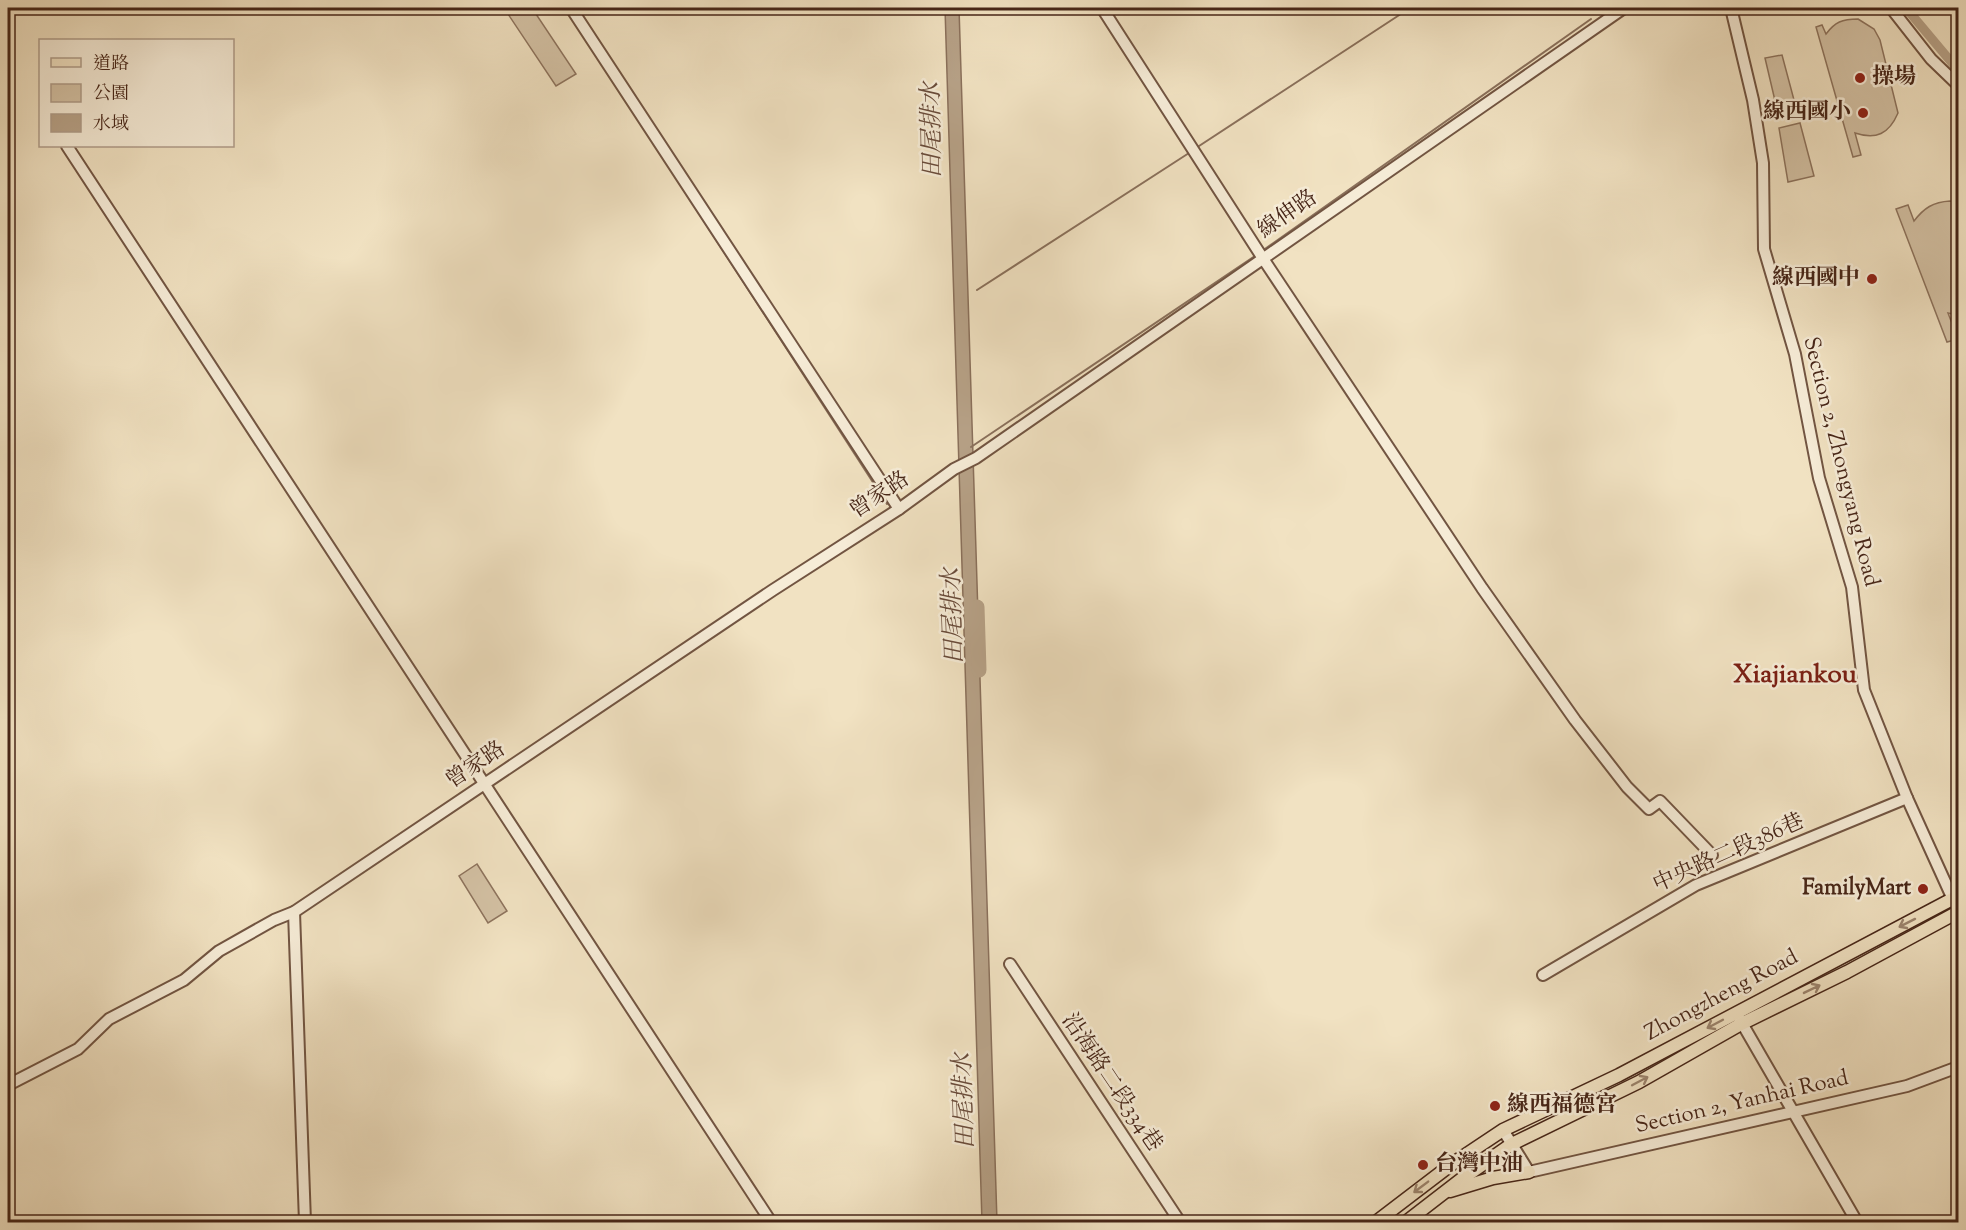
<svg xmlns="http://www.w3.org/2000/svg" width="1966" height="1230" viewBox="0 0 1966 1230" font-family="'Sorts Mill Goudy','Noto Serif TC',serif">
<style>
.green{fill:#d4c2a5;stroke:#8e745e;stroke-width:1.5}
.water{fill:#b7a288;stroke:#8a705b;stroke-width:1.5}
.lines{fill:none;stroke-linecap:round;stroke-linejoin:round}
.stream{stroke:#8a705b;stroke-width:2}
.canal{stroke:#b7a288;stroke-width:9}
.river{stroke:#b7a288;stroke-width:15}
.minor-casing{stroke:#725542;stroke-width:14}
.major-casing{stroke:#472618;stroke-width:15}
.minor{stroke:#f6ecd7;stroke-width:10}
.major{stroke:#f1e2c2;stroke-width:12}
.oneway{stroke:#9c846d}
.poi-dot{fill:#8f2418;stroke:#f6ecd7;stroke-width:2}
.labels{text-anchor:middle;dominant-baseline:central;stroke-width:5;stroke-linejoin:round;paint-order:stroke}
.poi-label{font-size:22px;font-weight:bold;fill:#472618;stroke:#f6ecd7;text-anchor:start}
.street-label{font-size:22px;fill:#472618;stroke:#f6ecd7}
.water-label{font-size:24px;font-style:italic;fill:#694b3a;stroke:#f6ecd7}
.quarter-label{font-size:26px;font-weight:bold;fill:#7a1f14;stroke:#f6ecd7}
</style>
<rect width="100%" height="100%" fill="#f1e2c2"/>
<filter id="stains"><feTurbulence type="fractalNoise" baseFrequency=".00333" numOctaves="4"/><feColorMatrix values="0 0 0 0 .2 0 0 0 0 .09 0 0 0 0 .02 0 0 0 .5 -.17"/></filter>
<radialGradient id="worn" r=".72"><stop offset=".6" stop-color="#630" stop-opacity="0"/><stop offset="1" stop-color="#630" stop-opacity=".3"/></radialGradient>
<g class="green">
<polygon points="504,8 532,8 576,74 556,86"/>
<path d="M1858,19L1874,29L1880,40L1898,113C1889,134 1876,140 1855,133L1861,155L1853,157L1816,27L1822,25L1826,34C1835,22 1842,19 1858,19Z"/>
<polygon points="1782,55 1794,100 1776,105 1765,58"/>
<polygon points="1800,123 1814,176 1788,182 1779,128"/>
<path d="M1950,201L1958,203V315L1948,313L1958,339L1947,342L1896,209L1908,205L1914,221C1924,208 1933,202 1950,201Z"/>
<polygon points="477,864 507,911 488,923 459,876"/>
</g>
<polygon class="water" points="945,8 959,8 997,1222 982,1222"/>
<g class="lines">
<g class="stream">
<polyline points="647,133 887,504"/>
<polyline points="1196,148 1410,8"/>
<polyline points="1262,251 1591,19"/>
<polyline points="977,290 1189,153"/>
<polyline points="971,447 1258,254"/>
</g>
<polyline class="canal" points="1906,8 1958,70"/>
<polyline class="river" points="977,607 979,670"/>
<g class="minor-casing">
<g id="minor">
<polyline points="571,8 899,509"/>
<polyline points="1102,8 1262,257 1482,588 1575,720 1627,787 1649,809 1660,801 1712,855"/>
<polyline points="1731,8 1753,100 1763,163 1764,249 1795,354 1819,478 1852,587 1864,690 1907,798 1956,906"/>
<polyline points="1891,8 1931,59 1958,85"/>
<polyline points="67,146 771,1222"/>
<polyline points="294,912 305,1222"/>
<polyline points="1010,964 1180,1222"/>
<polyline points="1543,975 1696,885 1907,798"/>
<polyline points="1739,1018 1857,1222"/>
<polyline points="8,1085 78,1049 109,1019 184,980 219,951 274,920 294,912 773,590 899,509 954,469 976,458 1624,8"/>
<polyline points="1503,1130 1529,1172 1907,1086 1958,1067"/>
</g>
</g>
<g class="major-casing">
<g id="major">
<polyline points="1450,1191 1493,1178 1529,1172"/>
<polyline points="1376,1222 1452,1164 1503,1130 1619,1075 1958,896"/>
<polyline points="1406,1222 1463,1178 1512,1144 1639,1082 1741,1024 1847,972 1958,912"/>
</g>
</g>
<use href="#minor" class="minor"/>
<use href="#major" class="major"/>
</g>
<defs><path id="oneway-shaft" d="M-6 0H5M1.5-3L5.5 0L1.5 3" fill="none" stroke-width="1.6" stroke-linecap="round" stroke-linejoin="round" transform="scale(1.5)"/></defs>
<g class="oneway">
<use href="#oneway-shaft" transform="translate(1907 923) rotate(153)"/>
<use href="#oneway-shaft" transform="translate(1812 989) rotate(-26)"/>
<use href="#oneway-shaft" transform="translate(1715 1024) rotate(152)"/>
<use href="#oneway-shaft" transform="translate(1640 1081) rotate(-28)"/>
<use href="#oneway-shaft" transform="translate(1421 1187) rotate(143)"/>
</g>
<g class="poi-dot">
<circle cx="1860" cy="78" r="6"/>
<circle cx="1863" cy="113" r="6"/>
<circle cx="1872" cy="279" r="6"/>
<circle cx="1923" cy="889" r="6"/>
<circle cx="1495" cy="1106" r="6"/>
<circle cx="1423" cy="1165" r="6"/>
</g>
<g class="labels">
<g class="poi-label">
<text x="1872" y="78">操場</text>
<text x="1851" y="113" text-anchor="end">線西國小</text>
<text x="1860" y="279" text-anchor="end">線西國中</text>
<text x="1911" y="889" text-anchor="end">FamilyMart</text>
<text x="1507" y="1106">線西福德宮</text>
<text x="1435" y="1165">台灣中油</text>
</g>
<g class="street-label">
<text transform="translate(1288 215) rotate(-35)">線伸路</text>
<text transform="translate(1840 462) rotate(76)">Section 2, Zhongyang Road</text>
<text transform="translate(880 496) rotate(-34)">曾家路</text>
<text transform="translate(476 766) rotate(-34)">曾家路</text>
<text transform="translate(1729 854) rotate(-24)">中央路二段386巷</text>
<text transform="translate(1722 996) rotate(-28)">Zhongzheng Road</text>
<text transform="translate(1111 1083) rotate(56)">沿海路二段334巷</text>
<text transform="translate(1742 1103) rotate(-13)">Section 2, Yanhai Road</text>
</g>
<g class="water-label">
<text transform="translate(933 130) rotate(-91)">田尾排水</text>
<text transform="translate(954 616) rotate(-92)">田尾排水</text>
<text transform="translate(965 1101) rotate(-92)">田尾排水</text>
</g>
<g class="quarter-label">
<text x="1795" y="675">Xiajiankou</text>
</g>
</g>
<rect width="1966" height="1230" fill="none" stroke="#f1e2c2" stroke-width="30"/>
<rect x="9" y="9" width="1948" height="1212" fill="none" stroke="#472618" stroke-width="3"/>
<rect x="15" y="15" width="1936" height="1200" fill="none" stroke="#472618" stroke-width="1.5"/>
<rect x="39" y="39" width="195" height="108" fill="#f6ecd7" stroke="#b09d8b" stroke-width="1.5"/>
<rect x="51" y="58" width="30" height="9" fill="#f1e2c2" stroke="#b09d8b" stroke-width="1.5"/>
<text x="93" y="69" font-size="18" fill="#472618">道路</text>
<rect x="51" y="84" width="30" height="18" fill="#d4c2a5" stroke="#b09d8b" stroke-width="1.5"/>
<text x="93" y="99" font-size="18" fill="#472618">公園</text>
<rect x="51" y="114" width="30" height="18" fill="#b7a288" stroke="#b09d8b" stroke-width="1.5"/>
<text x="93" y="129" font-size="18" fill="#472618">水域</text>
<rect width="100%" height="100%" filter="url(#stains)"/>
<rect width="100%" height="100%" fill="url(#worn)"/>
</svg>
